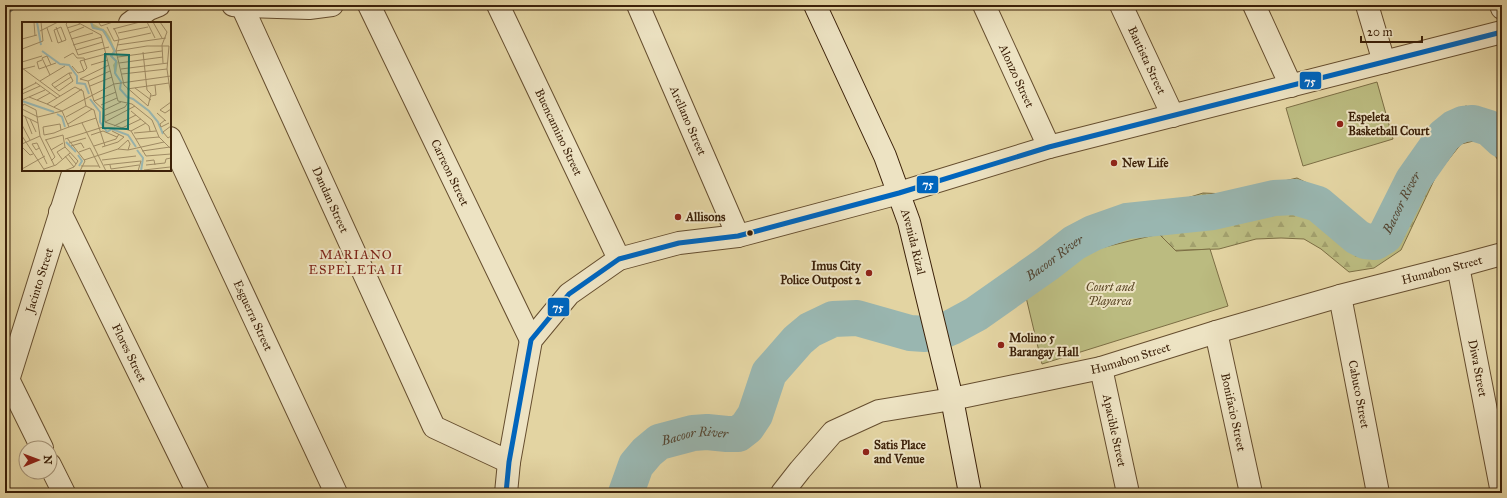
<svg xmlns="http://www.w3.org/2000/svg" width="1507" height="498" viewBox="0 0 1507 498" font-family="'IM FELL Great Primer',serif">
<style>
.forest{fill:url(#forest-firs);stroke:#7c6e44}
.park{fill:#bbbb80;stroke:#7c6e44}
.lines{fill:none;stroke-linecap:round;stroke-linejoin:round}
.stream{stroke:#747a6d;stroke-width:6}
.river{stroke:#99b6b0;stroke-width:36}
.minor-casing{stroke:#664e2f;stroke-width:24}
.tertiary-casing{stroke:#664e2f;stroke-width:24}
.secondary-casing{stroke:#3c2109;stroke-width:24}
.minor{stroke:#ede3c3;stroke-width:22}
.tertiary{stroke:#ede3c3;stroke-width:22}
.secondary{stroke:#ede3c3;stroke-width:22}
.bus-1-casing{stroke:#ede3c3;stroke-width:8}
.bus-1{stroke:#0065bd;stroke-width:5}
.poi-dot{fill:#8f2418;stroke:#ede3c3;stroke-width:1.5}
.bus-dot{fill:#3c2109;stroke:#ede3c3;stroke-width:1.5}
.labels{text-anchor:middle;dominant-baseline:central;stroke-width:4;stroke-linejoin:round;paint-order:stroke}
.street-label{font-size:12px;fill:#3c2109;stroke:#ede3c3}
.poi-label{font-size:12px;font-weight:bold;fill:#3c2109;stroke:#ede3c3;text-anchor:start}
.park-label{font-size:12px;font-style:italic;fill:#5c4827;stroke:#ede3c3}
.water-label{font-size:13px;font-style:italic;fill:#534633;stroke:#ede3c3}
.neighbourhood-label{font-size:13px;letter-spacing:1px;fill:#7a1f14;stroke:#ede3c3}
.inset-river{fill:none;stroke:#99b6b0;stroke-width:2}
.inset-road{fill:none;stroke:#a08c65;stroke-width:1}
.view{fill:#0f766e;fill-opacity:0.15;stroke:#0f766e;stroke-width:2}
.inset-edge{fill:none;stroke:#3c2109;stroke-width:2}
.line-badge{stroke:#ede3c3;stroke-width:1.5}
.badge-label{font-size:11px;text-anchor:middle;font-weight:bold;fill:#fff}
</style>
<defs>
<pattern id="forest-firs" width="22" height="20" patternUnits="userSpaceOnUse"><rect width="22" height="20" fill="#bbbb80"/><path d="M5 1l3.5 6h-7zM16 11l3.5 6h-7z" fill="#a2a06d"/></pattern>
</defs>
<rect width="100%" height="100%" fill="#e3d4a2"/>
<filter id="stains"><feTurbulence type="fractalNoise" baseFrequency=".005" numOctaves="4"/><feColorMatrix values="0 0 0 0 .2 0 0 0 0 .09 0 0 0 0 .02 0 0 0 .5 -.17"/></filter>
<radialGradient id="worn" r=".72"><stop offset=".6" stop-color="#630" stop-opacity="0"/><stop offset="1" stop-color="#630" stop-opacity=".3"/></radialGradient>
<polygon class="forest" points="1466,106 1497,118 1502,121 1502,165 1482,139 1461,144 1437,174 1401,250 1374,268 1349,272 1321,249 1304,239 1281,238 1256,239 1219,249 1089,253 1057,269 978,325 952,337 947,322 1030,265 1068,236 1090,221 1120,212 1152,209 1203,193 1228,194 1297,178 1311,185 1348,222 1361,231 1380,226 1395,197 1439,123 1449,113"/>
<g class="park">
<polygon points="1377,82 1393,139 1303,166 1286,108"/>
<polygon points="1159,234 1176,251 1210,249 1228,306 1042,364 1025,293 1088,251"/>
</g>
<g class="lines">
<polyline class="stream" points="5,13 15,5"/>
<path class="river" id="s1" d="M626,493L636,465L647,452L659,442L693,433L707,432L727,434H738L747,427L755,415L769,373L798,340L810,330L833,319L857,318L910,333L925,334L940,332L952,327L976,314L1047,264L1074,243L1093,233L1127,221L1213,212L1274,198L1295,197L1318,204L1357,237L1365,241L1375,242L1385,236L1413,180L1444,136L1454,128L1463,124L1473,123L1489,128L1502,140"/>
<g class="minor-casing">
<g id="minor">
<polyline points="233,5 242,6 309,8 332,5"/>
<path id="s2" d="M369,5L531,340"/>
<path id="s3" d="M498,5L619,259"/>
<path id="s4" d="M638,5L738,236"/>
<path id="s5" d="M984,5L1049,147"/>
<path id="s6" d="M1121,5L1173,116"/>
<polyline points="1254,5 1291,86"/>
<polyline points="1367,5 1384,62"/>
<polyline points="1501,5 1502,8"/>
<path id="s7" d="M242,6L434,427L509,462"/>
<polyline points="130,23 149,9 159,5"/>
<path id="s8" d="M170,138L336,493"/>
<path id="s9" d="M60,212L198,493"/>
<path id="s10" d="M1458,266L1502,493"/>
<path id="s11" d="M1340,296L1378,493"/>
<path id="s12" d="M1216,332L1251,493"/>
<path id="s13" d="M1101,368L1128,493"/>
<polyline points="8,379 42,448"/>
<path id="s14" d="M5,390L74,170"/>
<polyline points="50,465 64,493"/>
<polyline points="506,493 509,462 531,340 569,294 619,259 679,243 738,236 899,193 1049,147 1502,32"/>
<polyline points="782,493 800,470 833,432 879,411 952,399"/>
</g>
</g>
<g class="tertiary-casing">
<g id="tertiary">
<path id="s15" d="M952,399L1101,368L1216,332L1340,296L1458,266L1502,254"/>
</g>
</g>
<g class="secondary-casing">
<g id="secondary">
<path id="s16" d="M815,5L885,156L909,222L952,399L970,493"/>
</g>
</g>
<use href="#minor" class="minor"/>
<use href="#tertiary" class="tertiary"/>
<use href="#secondary" class="secondary"/>
<g class="bus-1-casing">
<polyline id="bus-1" points="506,493 509,462 531,340 569,294 619,259 679,243 738,236 899,193 1049,147 1502,32"/>
</g>
<use href="#bus-1" class="bus-1"/>
</g>
<g class="poi-dot">
<circle cx="1340" cy="124" r="4"/>
<circle cx="1114" cy="163" r="4"/>
<circle cx="678" cy="217" r="4"/>
<circle cx="869" cy="273" r="4"/>
<circle cx="1001" cy="345" r="4"/>
<circle cx="866" cy="452" r="4"/>
</g>
<circle class="bus-dot" cx="750" cy="233" r="3.5"/>
<g class="labels">
<g class="street-label">
<text stroke="none"><textPath href="#s6" startOffset="61">Bautista Street</textPath></text>
<text stroke="none"><textPath href="#s5" startOffset="78">Alonzo Street</textPath></text>
<text stroke="none"><textPath href="#s4" startOffset="126">Arellano Street</textPath></text>
<text stroke="none"><textPath href="#s3" startOffset="141">Buencamino Street</textPath></text>
<text stroke="none"><textPath href="#s2" startOffset="186">Carreon Street</textPath></text>
<text stroke="none"><textPath href="#s7" startOffset="213">Dandan Street</textPath></text>
<text stroke="none"><textPath href="#s16" startOffset="257">Avenida Rizal</textPath></text>
<text stroke="none"><textPath href="#s15" startOffset="507">Humabon Street</textPath></text>
<text stroke="none"><textPath href="#s14" startOffset="115">Jacinto Street</textPath></text>
<text stroke="none"><textPath href="#s8" startOffset="196">Esguerra Street</textPath></text>
<text stroke="none"><textPath href="#s9" startOffset="157">Flores Street</textPath></text>
<text stroke="none"><textPath href="#s15" startOffset="183">Humabon Street</textPath></text>
<text stroke="none"><textPath href="#s10" startOffset="104">Diwa Street</textPath></text>
<text stroke="none"><textPath href="#s11" startOffset="100">Cabuco Street</textPath></text>
<text stroke="none"><textPath href="#s12" startOffset="82">Bonifacio Street</textPath></text>
<text stroke="none"><textPath href="#s13" startOffset="64">Apacible Street</textPath></text>
</g>
<g class="poi-label">
<text x="1348" y="117">Espeleta<tspan x="1348" dy="14">Basketball Court</tspan></text>
<text x="1122" y="163">New Life</text>
<text x="686" y="217">Allisons</text>
<text x="861" y="266" text-anchor="end">Imus City<tspan x="861" dy="14">Police Outpost 2</tspan></text>
<text x="1009" y="338">Molino 5<tspan x="1009" dy="14">Barangay Hall</tspan></text>
<text x="874" y="445">Satis Place<tspan x="874" dy="14">and Venue</tspan></text>
</g>
<g class="park-label">
<text x="1110" y="287">Court and<tspan x="1110" dy="14">Playarea</tspan></text>
</g>
<g class="water-label">
<text stroke="none"><textPath href="#s1" startOffset="939">Bacoor River</textPath></text>
<text stroke="none"><textPath href="#s1" startOffset="544">Bacoor River</textPath></text>
<text stroke="none"><textPath href="#s1" startOffset="99">Bacoor River</textPath></text>
</g>
<g class="neighbourhood-label">
<text x="356" y="255">MARIANO<tspan x="356" dy="15">ESPELETA II</tspan></text>
</g>
</g>
<g transform="translate(22 22)">
<rect width="149" height="149" fill="#e3d4a2"/>
<path d="M68,0L84,9L88,15L94,30L90,34L96,40L94,52L99,60L93,53L91,43L94,39L88,34L91,29L86,17L80,9L70,6Z" fill="#bbbb80"/>
<path class="inset-river" d="M15,0L19,23M69,0L71,6L81,8L93,29L89,34L94,39L93,51L99,60L98,67L105,75L111,77L127,89L136,100L141,112M20,29L38,42L47,43L55,54V61L63,62L67,72M68,77L78,90V100L85,110L90,107L106,113L114,125M0,79L32,90M35,92L40,95L43,105M44,120L54,130M115,128L121,136L119,149M56,133L60,139L57,144"/>
<path class="inset-road" d="M12,0L13,14M46,0L44,2L56,33L87,25M55,0L79,13L96,79L110,82L130,98L137,115L149,127M125,0L133,16M131,0L140,16M138,0L145,10L140,23L141,41M77,1L79,4L91,0M34,5L40,20M39,5L44,18L36,21L32,8ZM85,5L92,19L129,11M25,6L30,20M45,6L58,2M92,6L97,17L94,29L102,63L126,84L129,72L125,68L121,30M91,7L118,0M18,9L36,0M47,11L62,5M96,11L126,5M0,17L15,13M49,17L71,11M51,23L80,15M95,23L144,16M0,27L21,19L19,0M54,28L81,20M94,29L125,24H147L145,47L149,75M96,35L140,29M42,36L51,31L55,36H62L63,38M20,38L15,40L17,47L34,41M0,40L20,34M97,41L141,35M69,43L86,38M87,43L58,57L66,59L88,49M50,44L56,51L62,49L65,46L62,38M0,46L38,74M1,47L13,44M99,47L146,41M62,49L58,39L84,32M47,51L51,59L37,69L30,63V62L47,51H50M100,52L145,47M28,53L20,36L25,34L29,43M18,59L43,44M66,59L72,79L82,88L83,100L109,109L124,134L149,132M13,60L35,76M68,64L90,55M53,65L61,69L64,84L72,88L74,96L47,105L40,89L25,82ZM32,66L49,55M113,66L129,78M105,67L147,61M0,68L14,61M0,72L18,64M129,74L134,73L133,63M7,75L25,82M0,78L23,68M15,78L28,71M72,79L94,70M79,83L95,76M0,85L2,82L14,88L18,114L32,143M32,85L60,67M0,87L16,95M82,88L99,80M138,88L149,80M138,88L143,91L149,87M40,89L92,62L149,54M109,89L127,104L128,109M135,91L144,99M0,93L16,101M3,94L10,112M82,94L103,85L105,82M16,95L40,89M44,95L64,84M74,96L83,124M8,97L14,110M143,98L138,102L139,105L147,101M83,100L113,84M60,101L84,149M46,102L70,87M0,103L8,118M92,104L114,93M149,104L141,110L146,116L149,114M100,106L119,97M39,108L38,102L21,105L22,113L32,111L39,108L47,105M109,109L124,101M112,111L134,109M41,113L43,125L56,139L52,145L42,149M69,113L81,109L95,115M0,114L23,149M45,116L63,139L58,149M43,117L81,105M114,117L137,115M23,118L41,113M24,118L33,135L29,139M47,121L64,116M0,122L18,114M49,124L59,121L62,126M72,124L94,117L97,112M0,125L8,133L11,132M80,125L96,120L102,115L90,109M17,126L14,128L10,122L15,121L25,142M96,127L106,118L108,122L106,128M29,128L41,121M120,129L148,125M57,130L68,126L78,146M46,132L54,142M43,134L52,145M40,137L35,130L43,125M62,138L96,127L106,128L142,120M80,138L114,134M124,139L132,138L133,143M82,143L119,139L116,149M88,143L89,147L117,143M124,143L143,141L144,137L149,136M59,144H77M0,147L23,134M22,147L34,143L48,131M122,148L148,145M57,149H77"/>
<path class="view" d="M83,32L107,33L106,107L81,106Z"/>
<rect width="149" height="149" class="inset-edge"/>
</g>
<g class="line-badge">
<rect x="1299" y="71" width="23" height="19" rx="4" fill="#0065bd"/>
<rect x="916" y="175" width="23" height="19" rx="4" fill="#0065bd"/>
<rect x="547" y="297" width="23" height="20" rx="4" fill="#0065bd"/>
</g>
<g class="badge-label">
<text x="1310" y="85">75</text>
<text x="928" y="188">75</text>
<text x="558" y="311">75</text>
</g>
<rect width="1507" height="498" fill="none" stroke="#e3d4a2" stroke-width="20"/>
<rect x="6" y="6" width="1495" height="486" fill="none" stroke="#3c2109" stroke-width="2"/>
<rect x="10" y="10" width="1487" height="478" fill="none" stroke="#3c2109"/>
<g transform="translate(38 460) rotate(89)"><circle r="19" fill="#ede3c3" stroke="#a69579"/>
<path d="M0-3L7 15L0 10L-7 15Z" fill="#8f2418"/>
<text y="-6" font-size="11" font-weight="bold" text-anchor="middle" fill="#3c2109">N</text>
</g>
<path d="M1361 36v6h61v-6" fill="none" stroke="#3c2109" stroke-width="2"/>
<text x="1367" y="36" font-size="12" fill="#3c2109" stroke="#ede3c3" stroke-width="3" paint-order="stroke">20 m</text>
<rect width="100%" height="100%" filter="url(#stains)"/>
<rect width="100%" height="100%" fill="url(#worn)"/>
</svg>
